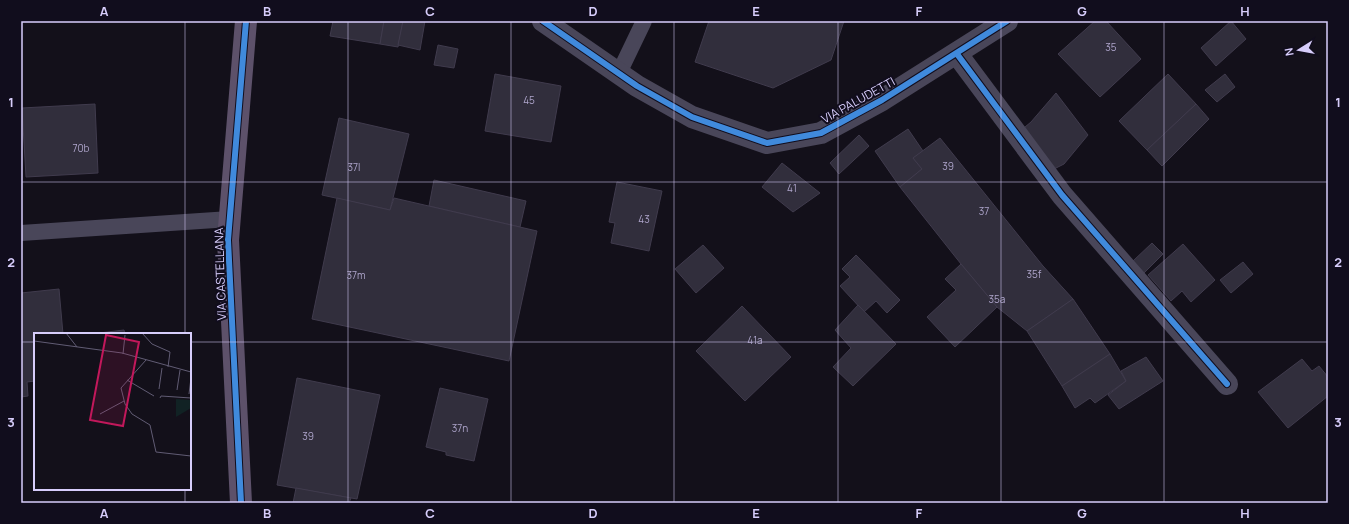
<svg xmlns="http://www.w3.org/2000/svg" width="1349" height="524" viewBox="0 0 1349 524" font-family="Manrope,sans-serif">
<style>
.building{fill:#312e3c;stroke:#403b4d}
.lines{fill:none;stroke-linecap:round;stroke-linejoin:round}
.lane{stroke:#494659;stroke-width:16}
.street{stroke:#494659;stroke-width:22}
.primary{stroke:#5d516a;stroke-width:22}
.cycleway-casing{stroke:#110d1d;stroke-width:8}
.cycleway{stroke:#408adc;stroke-width:6}
.grid{fill:none;stroke:#d7cdfb;stroke-width:1;stroke-opacity:0.55}
.labels{text-anchor:middle;dominant-baseline:central;stroke-width:4;stroke-linejoin:round;paint-order:stroke}
.number-label{font-size:10px;fill:#aea5cb}
.street-label{font-size:12px;fill:#d7cdfb;stroke:#110d1d}
.inset-road{fill:none;stroke:#615c74;stroke-width:1}
.view{fill:#c2185b;fill-opacity:0.15;stroke:#c2185b;stroke-width:2}
.inset-edge{fill:none;stroke:#d7cdfb;stroke-width:2}
.neatline{fill:none;stroke:#d7cdfb;stroke-width:1.5}
.grid-label{font-size:13px;text-anchor:middle;font-weight:bold;fill:#d7cdfb}
</style>
<rect width="100%" height="100%" fill="#13101a"/>
<g class="building">
<polygon points="333,21 384,21 380,44 330,36"/>
<polygon points="384,21 403,21 398,47 380,44"/>
<polygon points="403,21 425,21 420,50 398,45"/>
<polygon points="709,21 844,21 831,60 773,88 695,62"/>
<polygon points="1095,21 1106,21 1141,59 1100,97 1058,54"/>
<polygon points="1231,21 1246,39 1216,66 1201,48"/>
<polygon points="438,45 458,49 454,68 434,65"/>
<polygon points="495,74 561,86 551,142 485,131"/>
<polygon points="1168,74 1196,104 1147,150 1119,121"/>
<polygon points="1225,74 1235,87 1217,102 1205,90"/>
<polygon points="1056,93 1088,135 1064,164 1048,172 1019,132 1031,122"/>
<polygon points="95,104 98,173 26,177 22,108"/>
<polygon points="1196,104 1209,119 1162,166 1147,150"/>
<polygon points="339,118 409,134 390,210 322,195"/>
<polygon points="908,129 923,151 913,158 922,169 900,187 875,151"/>
<polygon points="859,135 869,146 839,174 830,163"/>
<polygon points="940,138 1043,266 1073,299 1027,331 997,307 961,264 900,187 922,169 913,158"/>
<polygon points="782,163 820,193 793,212 762,187"/>
<polygon points="434,180 526,201 520,227 429,206"/>
<polygon points="617,182 662,191 649,251 611,243 615,223 609,222"/>
<polygon points="337,198 390,210 394,198 537,231 509,361 312,319"/>
<polygon points="1152,243 1163,254 1144,273 1133,261"/>
<polygon points="1183,244 1215,280 1191,302 1182,291 1171,301 1148,275"/>
<polygon points="703,245 724,268 696,293 675,269"/>
<polygon points="856,255 900,300 887,313 876,301 864,312 840,286 850,277 842,269"/>
<polygon points="1243,262 1253,274 1231,293 1220,280"/>
<polygon points="961,264 997,307 955,347 927,317 956,290 945,279"/>
<polygon points="59,289 63,334 35,334 35,381 27,382 28,396 21,397 21,293"/>
<polygon points="1073,299 1110,354 1062,386 1027,331"/>
<polygon points="858,305 896,344 853,386 833,367 851,348 835,330"/>
<polygon points="742,306 791,357 745,401 696,351"/>
<polygon points="124,330 125,334 91,334"/>
<polygon points="1110,354 1126,381 1095,403 1090,398 1075,408 1062,386"/>
<polygon points="1146,357 1163,381 1119,409 1108,395 1126,381 1121,371"/>
<polygon points="1302,359 1312,371 1319,366 1328,377 1328,396 1288,428 1258,392"/>
<polygon points="297,378 380,395 357,499 277,485"/>
<polygon points="440,388 488,399 474,461 446,455 446,452 426,447"/>
<polygon points="296,488 351,498 349,503 293,503"/>
</g>
<g class="lines">
<g class="lane">
<polyline points="619,73 644,21"/>
<polyline points="21,233 230,219"/>
</g>
<g class="street">
<polyline points="543,21 637,86 692,117 767,143 821,133 882,100 1007,21"/>
<polyline points="957,54 1062,195 1227,384"/>
</g>
<polyline class="primary" points="241,503 228,240 246,21"/>
<g class="cycleway-casing">
<g id="cycleway">
<polyline points="543,21 637,86 692,117 767,143 821,133 882,100 1007,21"/>
<polyline points="957,54 1062,195 1227,384"/>
<polyline points="241,503 228,240 246,21"/>
</g>
</g>
<use href="#cycleway" class="cycleway"/>
</g>
<path class="grid" d="M185,21V334M348,21V503M511,21V503M674,21V503M838,21V503M1001,21V503M1164,21V503M21,182H1328M21,342H35M190,342H1328M185,489V503"/>
<g class="labels">
<g class="number-label">
<text x="1111" y="47">35</text>
<text x="529" y="100">45</text>
<text x="81" y="148">70b</text>
<text x="948" y="166">39</text>
<text x="354" y="167">37l</text>
<text x="792" y="188">41</text>
<text x="984" y="211">37</text>
<text x="644" y="219">43</text>
<text x="1034" y="274">35f</text>
<text x="356" y="275">37m</text>
<text x="997" y="299">35a</text>
<text x="755" y="340">41a</text>
<text x="460" y="428">37n</text>
<text x="308" y="436">39</text>
</g>
<g class="street-label">
<text transform="translate(858 100) rotate(-29)">VIA PALUDETTI</text>
<text transform="translate(220 274) rotate(-92)">VIA CASTELLANA</text>
</g>
</g>
<g transform="translate(34 333)">
<rect width="157" height="157" fill="#13101a"/>
<path d="M142,66L157,67V75L142,84Z" fill="#112224"/>
<path class="inset-road" d="M32,0L43,14M108,0L118,11L136,19L134,34M0,8L88,20L157,39M89,21L91,2M112,27L87,55L91,71L98,81L116,92L122,119L157,123M93,47L120,63M125,56L128,35M143,57L146,37M155,61L157,45M126,65L127,63L157,65M66,81L90,68"/>
<path class="view" d="M72,2L105,9L89,93L56,87Z"/>
<rect width="157" height="157" class="inset-edge"/>
</g>
<rect width="1349" height="524" fill="none" stroke="#110d1d" stroke-width="44"/>
<g transform="translate(1299 50) rotate(259)" stroke="#110d1d" stroke-width="3" paint-order="stroke">
<path d="M0-3L7 15L0 10L-7 15Z" fill="#d7cdfb"/>
<text y="-6" font-size="11" font-weight="bold" text-anchor="middle" fill="#d7cdfb">N</text>
</g>
<rect x="22" y="22" width="1305" height="480" class="neatline"/>
<g class="grid-label">
<text x="104" y="16">A</text>
<text x="267" y="16">B</text>
<text x="430" y="16">C</text>
<text x="593" y="16">D</text>
<text x="756" y="16">E</text>
<text x="919" y="16">F</text>
<text x="1082" y="16">G</text>
<text x="1245" y="16">H</text>
<text x="11" y="107">1</text>
<text x="1338" y="107">1</text>
<text x="11" y="267">2</text>
<text x="1338" y="267">2</text>
<text x="11" y="427">3</text>
<text x="1338" y="427">3</text>
<text x="104" y="518">A</text>
<text x="267" y="518">B</text>
<text x="430" y="518">C</text>
<text x="593" y="518">D</text>
<text x="756" y="518">E</text>
<text x="919" y="518">F</text>
<text x="1082" y="518">G</text>
<text x="1245" y="518">H</text>
</g>
</svg>
